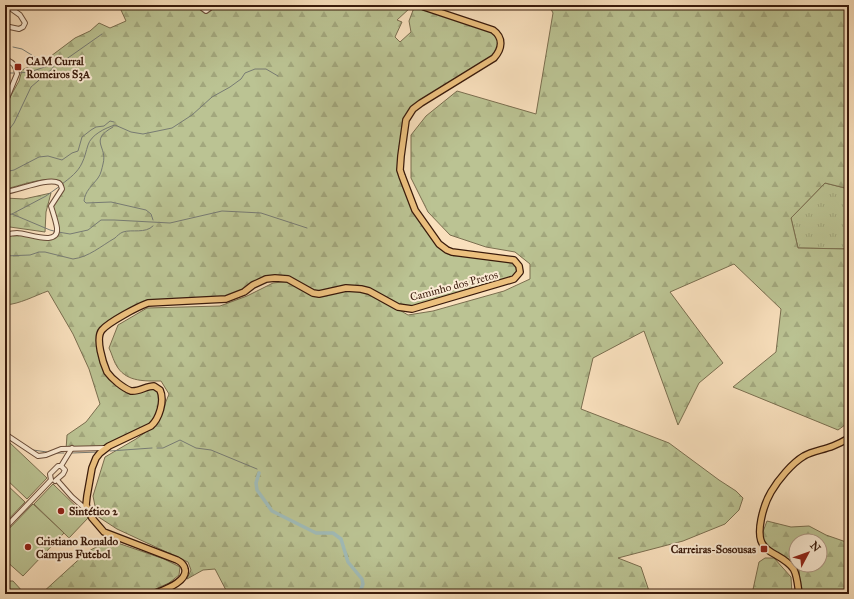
<svg xmlns="http://www.w3.org/2000/svg" width="854" height="599" viewBox="0 0 854 599" font-family="'IM FELL Great Primer',serif">
<style>
.grass{fill:url(#grass-tufts);stroke:#7a6e4f}
.forest{fill:url(#forest-firs);stroke:#7a6e4f}
.pitch{fill:#bbc393;stroke:#7a6e4f}
.lines{fill:none;stroke-linecap:round;stroke-linejoin:round}
.stream{stroke:#777b73;stroke-width:1}
.canal{stroke:#a0bbb8;stroke-width:3.5}
.minor-casing{stroke:#694c38;stroke-width:6}
.major-casing{stroke:#391a0b;stroke-width:8}
.minor{stroke:#fbebd4;stroke-width:4}
.major{stroke:#ecc07e;stroke-width:5.5}
.poi-dot{fill:#8f2418;stroke:#fbebd4;stroke-width:1.5}
.labels{text-anchor:middle;dominant-baseline:central;stroke-width:4;stroke-linejoin:round;paint-order:stroke}
.poi-label{font-size:11px;font-weight:bold;fill:#391a0b;stroke:#fbebd4;text-anchor:start}
.street-label{font-size:11px;fill:#391a0b;stroke:#fbebd4}
</style>
<defs>
<pattern id="grass-tufts" width="24" height="20" patternUnits="userSpaceOnUse"><rect width="24" height="20" fill="#bbc393"/><path d="M3 7l-1-3M5 7V3M7 7l1-3M15 17l-1-3M17 17v-4M19 17l1-3" fill="none" stroke="#a2a77d"/></pattern>
<pattern id="forest-firs" width="22" height="20" patternUnits="userSpaceOnUse"><rect width="22" height="20" fill="#bbc393"/><path d="M5 1l3.5 6h-7zM16 11l3.5 6h-7z" fill="#a2a77d"/></pattern>
</defs>
<rect width="100%" height="100%" fill="#f9e0bd"/>
<filter id="stains"><feTurbulence type="fractalNoise" baseFrequency=".005" numOctaves="4"/><feColorMatrix values="0 0 0 0 .2 0 0 0 0 .09 0 0 0 0 .02 0 0 0 .5 -.17"/></filter>
<radialGradient id="worn" r=".72"><stop offset=".6" stop-color="#630" stop-opacity="0"/><stop offset="1" stop-color="#630" stop-opacity=".3"/></radialGradient>
<polygon class="grass" points="825,183 849,189 849,249 798,248 791,218"/>
<g class="forest">
<path d="M118,5H204L206,11L209,12L217,5H411L410,8L397,20L402,22L395,37L400,42L411,32L409,21L415,5H421L493,30L501,43L494,58L421,103L406,120L401,156L404,182L415,210L447,250L510,259L519,266L514,279L407,309L369,292L408,315L433,311L504,291L530,279V264L515,252L486,247L450,235L428,212L411,178V135L426,116L457,91L536,114L553,13L549,5H849V189L825,183L791,218L798,248L849,249V422L838,430L733,387L776,352L781,309L734,264L670,292L723,363L699,383L678,425L644,331L593,358L581,409L669,443L719,480L736,491L743,498L739,510L725,524L683,541L618,558L641,567L650,594H228L215,569L203,570L187,579L191,570L188,562L117,529L97,516L93,496L105,457L136,439L157,424L169,394L161,381C145,381 128,382 118,368C114,363 112,354 109,348L118,325L147,308L220,306L247,296L273,283L291,281L275,278L234,297L140,306L114,322L98,337C105,366 104,372 129,391L149,386L160,390L158,415L146,430L116,445L66,450L67,435L86,422L100,404L89,369L73,334L48,291C34,296 20,304 5,305V235L16,233L45,238L56,234L51,206L60,192V183C52,173 17,187 5,189V106L19,81L22,70L51,56L75,38L90,31L99,23L110,28L126,21L121,10Z"/>
<polygon points="51,193 46,212 45,232 10,227 5,228 5,198 24,199"/>
<polygon points="767,521 791,527 809,526 826,535 849,543 849,594 801,594 799,570 797,565 820,565 820,541 796,541 796,565 766,546 761,537"/>
<polygon points="109,540 164,559 180,567 179,575 169,583 144,594 41,594 87,552"/>
<polygon points="765,558 774,558 791,577 792,594 752,594 759,562"/>
<polygon points="5,581 13,581 24,593 32,594 5,594"/>
</g>
<g class="pitch">
<polygon points="9,442 47,478 27,499 5,478 5,447"/>
<polygon points="5,483 25,502 5,523"/>
<polygon points="53,484 88,518 69,538 34,504"/>
<polygon points="33,504 64,533 23,576 5,560 5,533"/>
</g>
<g class="lines">
<g class="stream">
<polyline points="13,47 22,49 43,62 52,61 54,63"/>
<polyline points="5,73 15,73"/>
<polyline points="18,73 30,72 65,60 102,34"/>
<path d="M113,127C88,141 108,146 103,164C102,168 101,174 98,178C92,186 85,191 84,201L86,203L111,202L146,210L151,214L153,220"/>
<polyline points="5,135 14,123 31,87 52,69 54,65"/>
<polyline points="5,172 14,170 39,157 48,156 62,160 72,153 78,151 82,137 91,130 96,127 104,126 110,121 114,122"/>
<path d="M62,184C70,178 78,172 82,163C85,157 86,151 88,145C91,135 105,128 115,125L131,132L143,134L172,128L192,115L212,97L230,87L241,79L245,73L255,69H266L278,76"/>
<polyline points="12,214 46,196 60,186"/>
<polyline points="5,215 12,214 50,230 54,231"/>
<polyline points="58,232 70,234 88,230 101,220 114,220 170,223 222,211 261,213 307,228"/>
<path d="M5,256L30,255L39,252H45L73,259C89,257 101,246 115,238C117,236 120,233 123,232C132,229 145,234 153,226"/>
<polyline points="5,439 12,441"/>
<polyline points="157,448 163,448 180,440 196,448 211,450 257,469"/>
<polyline points="33,450 47,452"/>
<polyline points="110,451 152,448"/>
<polyline points="57,453 64,453"/>
<polyline points="72,453 99,452"/>
</g>
<polyline class="canal" points="259,473 256,483 257,490 272,511 316,533 333,533 341,539 348,562 362,579 363,584 359,594"/>
<g class="minor-casing">
<g id="minor">
<polyline points="201,5 202,8 206,11 214,5"/>
<polyline points="5,26 19,29 23,27 25,23 20,15 6,5"/>
<path d="M5,60C13,61 16,66 17,74L5,103"/>
<path d="M5,192C17,191 48,177 59,183C61,184 61,186 62,189L51,206C53,213 56,221 57,228C59,247 28,233 17,233C13,233 9,234 5,235"/>
<polyline points="5,434 38,456 46,455 61,449 105,448"/>
<polyline points="61,466 72,448"/>
<polyline points="51,480 50,474 58,466 61,466"/>
<polyline points="57,480 72,497 88,511"/>
<polyline points="55,481 63,474 65,470 61,466"/>
<polyline points="5,528 51,480"/>
</g>
</g>
<g class="major-casing">
<g id="major">
<path d="M154,594C163,590 188,582 185,569C184,564 181,562 177,560L104,532L92,518L86,505L87,496L92,468L96,458L100,453L109,446L151,426C159,419 165,401 160,390L154,386C146,386 139,392 131,391C123,388 112,379 107,372C103,363 95,338 102,330C109,322 137,307 148,303L226,299L244,292L253,285L266,279L275,278L288,279L313,293L319,294L346,288L361,289L369,291L398,307L412,309L514,279L520,272L519,266L514,260L452,252L447,250L439,244L415,210L402,176L400,170L401,156L406,120L413,109L421,103L494,58C502,49 504,38 493,30L424,7L420,5"/>
<path d="M799,594C796,571 797,567 776,555C772,553 767,550 764,546C754,535 764,504 771,492C778,480 792,463 804,456C812,451 823,450 833,446C838,444 844,441 849,438"/>
</g>
</g>
<use href="#minor" class="minor"/>
<use href="#major" class="major"/>
</g>
<g class="poi-dot">
<rect x="14" y="63" width="8" height="8" rx="2"/>
<circle cx="61" cy="511" r="4"/>
<circle cx="28" cy="547" r="4"/>
<rect x="760" y="545" width="8" height="8" rx="2"/>
</g>
<g class="labels">
<g class="poi-label">
<text x="26" y="61">CAM Curral<tspan x="26" dy="13">Romeiros S3A</tspan></text>
<text x="69" y="511">Sintético 2</text>
<text x="36" y="541">Cristiano Ronaldo<tspan x="36" dy="13">Campus Futebol</tspan></text>
<text x="756" y="549" text-anchor="end">Carreiras-Sosousas</text>
</g>
<g class="street-label">
<text transform="translate(454 286) rotate(-15)">Caminho dos Pretos</text>
</g>
</g>
<rect width="854" height="599" fill="none" stroke="#f9e0bd" stroke-width="20"/>
<rect x="6" y="6" width="842" height="587" fill="none" stroke="#391a0b" stroke-width="2"/>
<rect x="10" y="10" width="834" height="579" fill="none" stroke="#391a0b"/>
<g transform="translate(808 553) rotate(49)"><circle r="19" fill="#fbebd4" stroke="#ad9784"/>
<path d="M0-3L7 15L0 10L-7 15Z" fill="#8f2418"/>
<text y="-6" font-size="11" font-weight="bold" text-anchor="middle" fill="#391a0b">N</text>
</g>
<rect width="100%" height="100%" filter="url(#stains)"/>
<rect width="100%" height="100%" fill="url(#worn)"/>
</svg>
